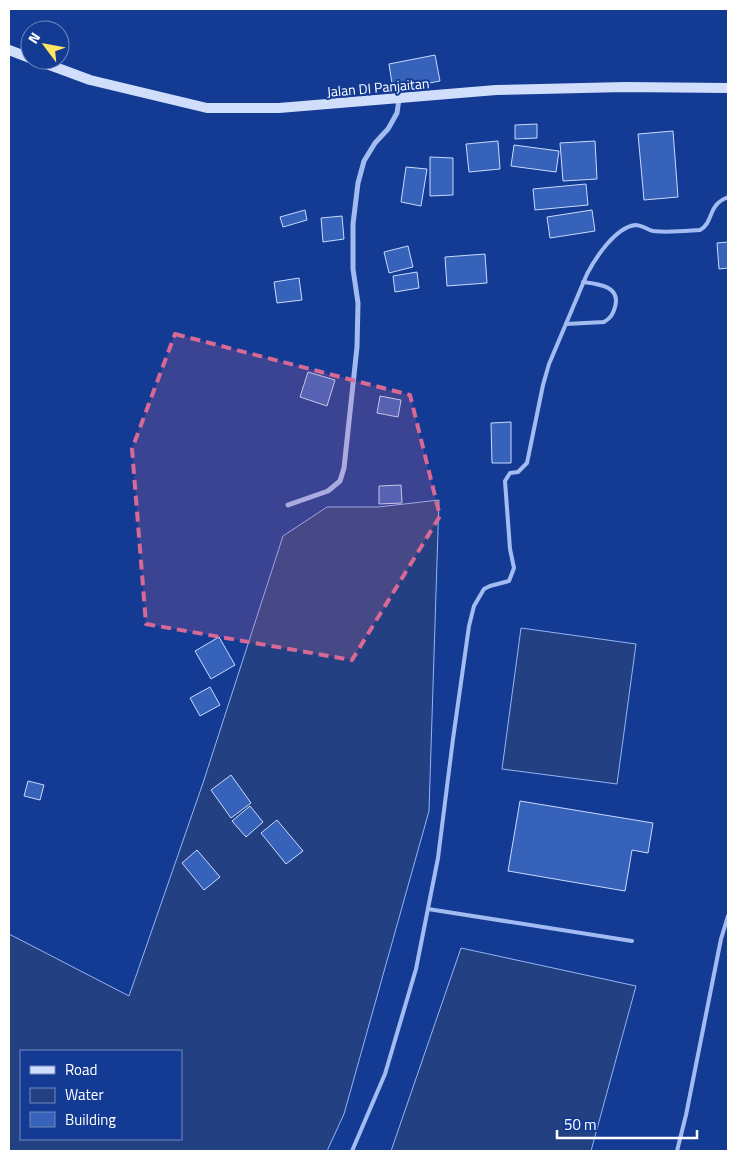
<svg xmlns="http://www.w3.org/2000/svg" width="737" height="1160" viewBox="0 0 737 1160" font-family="'Titillium Web',sans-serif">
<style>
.water{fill:#234082;stroke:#94b5f5;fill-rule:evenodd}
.building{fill:#3762ba;stroke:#c9dafc}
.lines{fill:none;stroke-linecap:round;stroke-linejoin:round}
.lane{stroke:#a2bcf2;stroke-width:4}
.street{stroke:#a2bcf2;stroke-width:5}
.secondary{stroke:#d0defc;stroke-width:10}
.marked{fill:#d76994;fill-opacity:0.2;stroke:#d76994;stroke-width:4;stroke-dasharray:10 6;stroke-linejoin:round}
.labels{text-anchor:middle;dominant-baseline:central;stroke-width:4;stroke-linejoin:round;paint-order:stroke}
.street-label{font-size:14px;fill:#fff;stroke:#143b93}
</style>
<rect width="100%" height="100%" fill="#143b93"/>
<g class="water">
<path d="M439,500L429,811L344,1114L327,1151H9V934L129,996L203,783L283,536L327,507H378ZM21,1051H181V1139H21Z"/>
<polygon points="521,628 636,644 617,784 502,769"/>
<polygon points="461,948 636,986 591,1151 391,1151"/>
</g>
<g class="building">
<polygon points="435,55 440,81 393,90 389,64"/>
<polygon points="537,124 537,138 515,139 515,125"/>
<polygon points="673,131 678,197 644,200 638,134"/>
<polygon points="498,141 500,169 469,172 466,144"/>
<polygon points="595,141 597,179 563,181 560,143"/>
<polygon points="514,145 559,151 556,172 511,166"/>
<polygon points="430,157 453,158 453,195 430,196"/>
<polygon points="406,167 427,169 421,206 401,202"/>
<polygon points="586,184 588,205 535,210 533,189"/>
<polygon points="305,210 307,220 283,227 280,217"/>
<polygon points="592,210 595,231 550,238 547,217"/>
<polygon points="342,216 344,239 323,242 321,218"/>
<polygon points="728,242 728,268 719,269 717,243"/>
<polygon points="408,246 413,267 389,273 384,252"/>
<polygon points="485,254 487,283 447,286 445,257"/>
<polygon points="417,272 419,288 395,292 393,276"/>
<polygon points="299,278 302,300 277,303 274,282"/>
<polygon points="308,372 335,380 327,406 300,397"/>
<polygon points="380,396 401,400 398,417 377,413"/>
<polygon points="511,422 511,463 492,463 491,423"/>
<polygon points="401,485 402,503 379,504 379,486"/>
<polygon points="219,637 235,665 211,679 195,651"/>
<polygon points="210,687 220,705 200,716 190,698"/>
<polygon points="231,775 251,803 231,818 211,790"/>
<polygon points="28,781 44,785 40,800 24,796"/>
<polygon points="520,801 653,823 648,853 632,850 625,891 508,871"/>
<polygon points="250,806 263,822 246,837 232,821"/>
<polygon points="277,820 303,851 286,864 261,833"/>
<polygon points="197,850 220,877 204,890 182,863"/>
</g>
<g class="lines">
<g class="lane">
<path d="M566,324L604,322C611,318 613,314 615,307C621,286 598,284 583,282"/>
<polyline points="428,909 632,941"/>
<path d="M352,1151L385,1074L416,969L438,858L453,739L469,626L474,606L484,589L490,586L509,581L514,568L510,549L505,481L510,473L518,472L527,463L543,385L549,364L587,274C596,257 615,228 635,225C643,225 647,230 653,231C668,233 685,231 700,230C715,221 706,206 728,197"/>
<polyline points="677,1151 686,1115 721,939 728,916"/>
</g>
<polyline class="street" points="288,505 328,491 340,481 344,468 357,347 358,303 353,269 353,224 358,183 364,161 375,143 388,129 397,113 399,99"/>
<g class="secondary">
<polyline points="9,50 30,58"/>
<polyline points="36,60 90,80 207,108 279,108 496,90 625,87 728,88"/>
</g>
</g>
<path class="marked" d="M175,334L410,395L440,516L352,660L146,624L132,449Z"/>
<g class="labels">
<g class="street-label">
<text transform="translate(378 87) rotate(-5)">Jalan DI Panjaitan</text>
</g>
</g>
<rect width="737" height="1160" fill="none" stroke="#ffffff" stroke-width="20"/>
<rect x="20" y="1050" width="162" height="90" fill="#143b93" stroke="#7289be"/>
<rect x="30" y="1066" width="25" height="8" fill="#d0defc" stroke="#7289be"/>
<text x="65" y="1075" font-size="15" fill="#ffffff">Road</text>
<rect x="30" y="1088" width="25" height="15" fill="#234082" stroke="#7289be"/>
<text x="65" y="1100" font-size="15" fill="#ffffff">Water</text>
<rect x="30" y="1112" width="25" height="15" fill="#3762ba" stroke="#7289be"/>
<text x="65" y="1125" font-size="15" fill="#ffffff">Building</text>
<g transform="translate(45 45) rotate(302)"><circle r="24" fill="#143b93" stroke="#7289be"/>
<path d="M0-4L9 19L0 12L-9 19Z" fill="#ffe562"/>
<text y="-8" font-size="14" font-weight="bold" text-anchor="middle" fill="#ffffff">N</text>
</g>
<path d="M557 1130v8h140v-8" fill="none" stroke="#ffffff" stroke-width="2.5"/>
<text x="564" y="1130" font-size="15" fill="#ffffff" stroke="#143b93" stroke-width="4" paint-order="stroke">50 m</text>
</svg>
